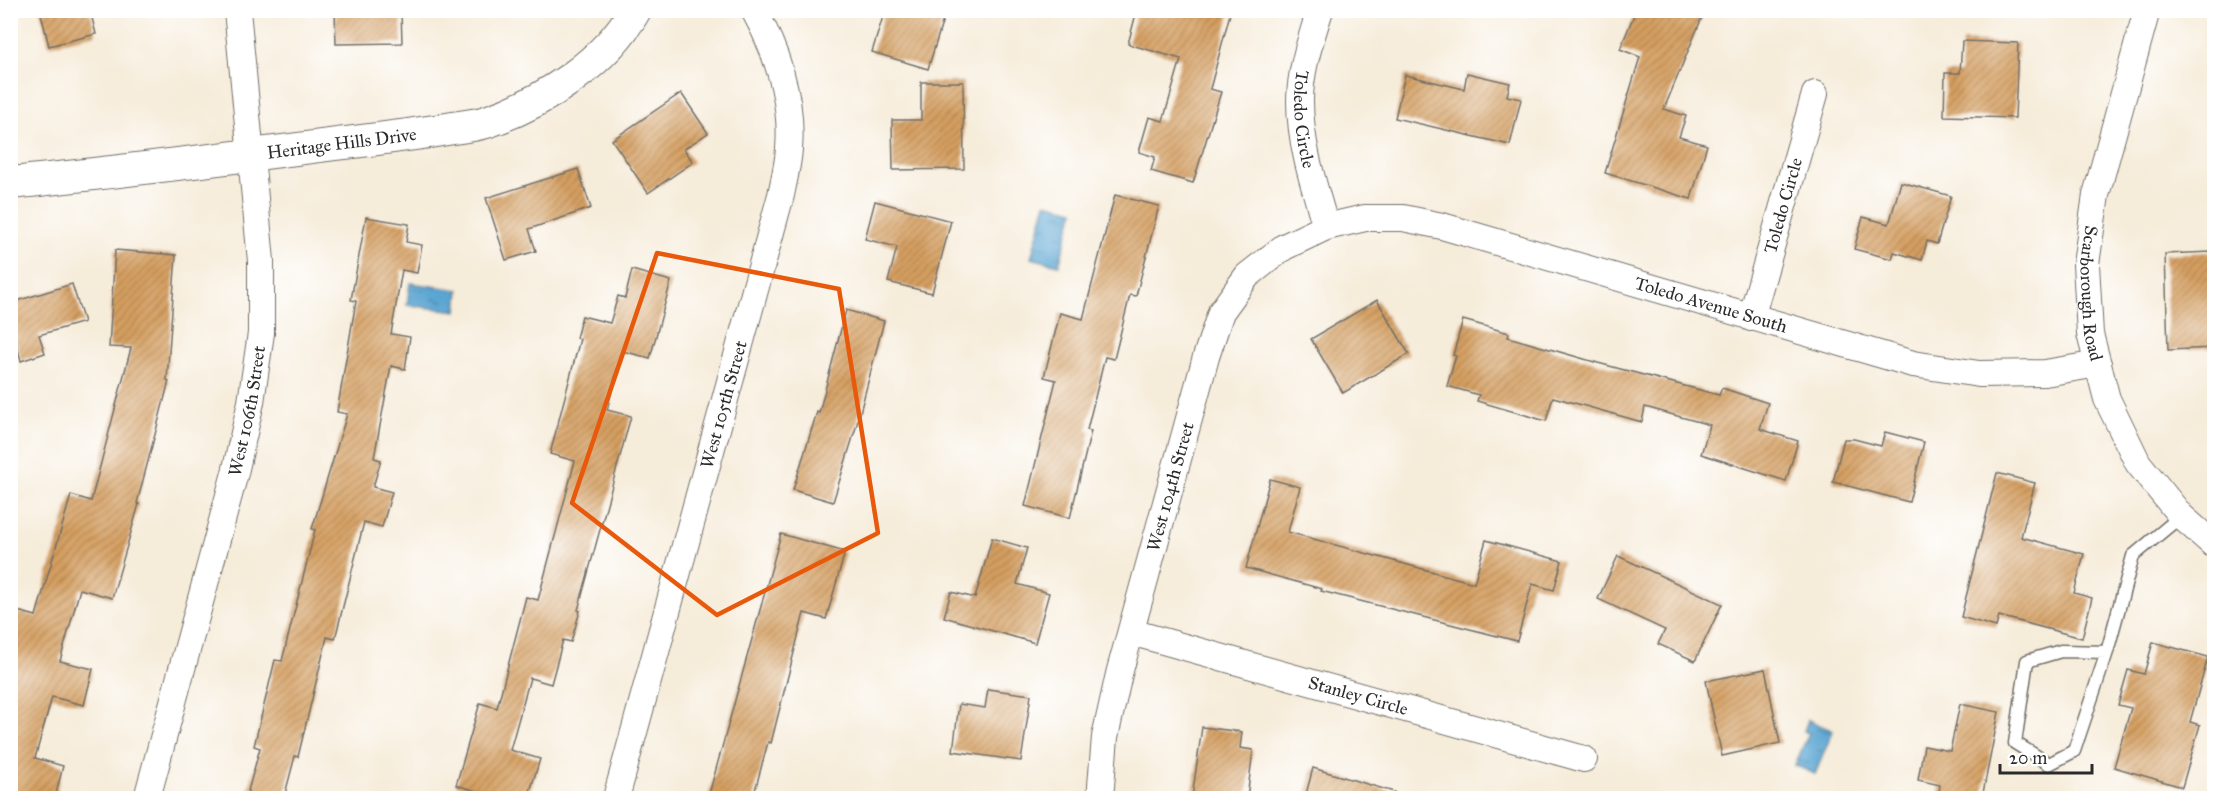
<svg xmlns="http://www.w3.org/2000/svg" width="2225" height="809" viewBox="0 0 2225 809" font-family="'IM FELL Great Primer',serif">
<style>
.water{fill:url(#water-ripples);stroke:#42687e;stroke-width:1.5}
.building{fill:url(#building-hatch)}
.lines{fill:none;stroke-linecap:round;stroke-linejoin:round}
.service-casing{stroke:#726f68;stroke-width:15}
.minor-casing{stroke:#726f68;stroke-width:28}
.tertiary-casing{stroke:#726f68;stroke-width:34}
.service{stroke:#fff;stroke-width:12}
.minor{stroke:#fff;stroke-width:26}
.tertiary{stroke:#fff;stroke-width:32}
.marked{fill:none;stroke:#e8590c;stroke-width:4.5;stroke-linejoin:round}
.labels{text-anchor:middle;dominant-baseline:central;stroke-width:6;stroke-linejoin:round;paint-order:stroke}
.street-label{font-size:18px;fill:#2b2b2b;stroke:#fff}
</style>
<defs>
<pattern id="water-ripples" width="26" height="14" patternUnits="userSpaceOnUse" patternTransform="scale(1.5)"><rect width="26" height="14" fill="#5aa5d2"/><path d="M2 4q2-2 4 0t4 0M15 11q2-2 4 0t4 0" fill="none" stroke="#4b87ab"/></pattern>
<pattern id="building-hatch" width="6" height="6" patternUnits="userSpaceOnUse" patternTransform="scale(1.5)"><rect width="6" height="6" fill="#d59f60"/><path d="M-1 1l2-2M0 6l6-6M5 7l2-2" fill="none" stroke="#ad824f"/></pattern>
</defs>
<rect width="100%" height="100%" fill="#fff"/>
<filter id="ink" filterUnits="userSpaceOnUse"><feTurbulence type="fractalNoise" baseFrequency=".0167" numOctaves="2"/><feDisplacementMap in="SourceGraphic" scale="12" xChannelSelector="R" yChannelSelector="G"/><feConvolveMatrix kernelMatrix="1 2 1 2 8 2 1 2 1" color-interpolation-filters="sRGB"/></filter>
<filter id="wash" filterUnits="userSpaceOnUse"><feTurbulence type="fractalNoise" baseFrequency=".008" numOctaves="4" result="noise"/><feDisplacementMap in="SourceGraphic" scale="24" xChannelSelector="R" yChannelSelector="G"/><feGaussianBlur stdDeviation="1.35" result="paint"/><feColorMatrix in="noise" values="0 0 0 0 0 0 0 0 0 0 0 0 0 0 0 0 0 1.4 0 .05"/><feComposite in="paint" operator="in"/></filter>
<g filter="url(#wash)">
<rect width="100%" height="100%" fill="#f6ecda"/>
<g class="water">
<polygon points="1046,203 1074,210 1059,265 1031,258"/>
<polygon points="410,283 459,290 457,311 407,305"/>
<polygon points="1808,720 1833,731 1815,774 1795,765 1809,733 1804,731"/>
</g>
<g id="blocks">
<g class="building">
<polygon points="40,10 90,10 96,34 49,46"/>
<polygon points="335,10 401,10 402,43 336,44"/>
<polygon points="885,10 946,10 928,69 872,52"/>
<polygon points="1137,10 1231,10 1210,89 1221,92 1193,183 1151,171 1155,157 1139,152 1149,117 1163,121 1181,59 1128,44"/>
<polygon points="1636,10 1705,10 1664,109 1686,116 1679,137 1707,145 1691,199 1605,173 1640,57 1620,49"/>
<polygon points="1962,41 2018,43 2015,118 1944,116 1945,73 1960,73"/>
<polygon points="1467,73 1510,83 1507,96 1521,99 1510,145 1395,118 1405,75 1464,89"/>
<polygon points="921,82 963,82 964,169 893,170 892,120 921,120"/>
<polygon points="681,93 708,133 684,149 693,162 648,193 612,140"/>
<polygon points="578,169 591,208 529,229 536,251 506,260 486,198"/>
<polygon points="1901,182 1951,196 1937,244 1927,241 1922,260 1894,252 1892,259 1854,249 1863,217 1889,224"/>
<polygon points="1115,195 1159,206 1136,296 1130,295 1114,359 1105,357 1087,430 1091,431 1070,518 1025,506 1056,380 1044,377 1060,313 1083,319"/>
<polygon points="875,201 951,221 932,293 888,282 897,247 865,239"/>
<polygon points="366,217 409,224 406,242 422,245 417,273 402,270 391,334 410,337 405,369 391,366 374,458 381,460 373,487 392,492 382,527 364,522 335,639 327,637 298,757 295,756 284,798 246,798 260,748 254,746 275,660 282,661 315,530 312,529 347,414 337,412 356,301 351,300"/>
<polygon points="115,250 176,255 167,380 169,381 137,503 139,504 112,598 80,589 60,661 93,669 84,705 52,697 35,758 63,766 55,798 10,798 10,625 14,610 36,616 71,495 91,501 131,348 109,347"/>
<polygon points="2211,252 2214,348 2168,350 2165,254"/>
<polygon points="632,270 671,281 650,358 622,351 607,410 631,416 578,610 580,611 571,642 563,640 551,684 530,678 510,750 540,759 528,798 501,798 456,785 480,703 497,708 526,597 538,600 575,461 550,454 580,339 576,338 582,316 610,323 618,296 625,298"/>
<polygon points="72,284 84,322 39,335 45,353 21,361 16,342 10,344 10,303"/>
<polygon points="1377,300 1409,354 1343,393 1311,339"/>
<polygon points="846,310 884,321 857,424 833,502 793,490 817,412 819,413"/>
<polygon points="1463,320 1509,333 1508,337 1598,363 1719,395 1722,388 1768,403 1760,429 1798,441 1786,481 1701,454 1710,425 1645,407 1642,422 1553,397 1546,421 1477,401 1479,395 1447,386 1456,356 1453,355"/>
<polygon points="1885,432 1924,442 1909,502 1833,482 1844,439 1854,439 1881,446"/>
<polygon points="1997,473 2035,483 2021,537 2084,554 2074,593 2092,598 2082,638 1999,616 1996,627 1961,617"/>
<polygon points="1270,479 1300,487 1288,532 1474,583 1486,540 1562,561 1554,590 1532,584 1517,641 1321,591 1322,589 1246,568"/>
<polygon points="781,534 845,552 826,619 804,613 771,743 768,742 753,798 708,798"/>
<polygon points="992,538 1027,548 1017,584 1049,593 1035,643 944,617 951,592 975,598"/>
<polygon points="1618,556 1722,604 1695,661 1658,644 1665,630 1598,599"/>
<polygon points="2153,642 2208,657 2190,722 2200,725 2182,787 2114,767 2131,708 2118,705 2128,670 2144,674"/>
<polygon points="1765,669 1780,743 1722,756 1706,681"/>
<polygon points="988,689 1031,695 1021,761 953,751 959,704 985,708"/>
<polygon points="1960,704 1999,712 1982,798 1938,798 1940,785 1918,780 1924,746 1950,751"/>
<polygon points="1202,727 1242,732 1240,748 1253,750 1247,798 1192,798"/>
<polygon points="1313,768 1394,792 1393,798 1305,798"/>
</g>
</g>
</g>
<g filter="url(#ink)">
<use href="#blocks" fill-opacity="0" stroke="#726f68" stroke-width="1.5"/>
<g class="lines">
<g class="service-casing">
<polyline id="service" points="2107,652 2061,651 2027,661 2015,743 2049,764 2074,751 2107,652 2133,556 2181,516"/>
</g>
<g class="minor-casing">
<g id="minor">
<path id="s1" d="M1320,10C1311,39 1300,70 1300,101C1300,144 1314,186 1326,227"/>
<path id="s2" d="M2147,10L2096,195L2086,264L2090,334L2107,399L2138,463L2181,516L2214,545"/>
<path id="s3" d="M1751,318L1815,94"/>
<path id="s4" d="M1131,632L1584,759"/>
<path id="s5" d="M147,798L235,473L251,402L261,333V261L237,10"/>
<path id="s6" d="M616,798L781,195C784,180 788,164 789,149C793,101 777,52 754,10"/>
<path id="s7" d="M1100,798L1105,737L1119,674L1206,357L1221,312L1247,276L1284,247L1326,227L1365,218H1403L1442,226L1913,364L1979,374L2045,373L2098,364"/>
</g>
</g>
<g class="tertiary-casing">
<g id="tertiary">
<path id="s8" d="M10,183C119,172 228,158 336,144C375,139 415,135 453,128C465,126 478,125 489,121C544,102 606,62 635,10"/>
</g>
</g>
<use href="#service" class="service"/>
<use href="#minor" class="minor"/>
<use href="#tertiary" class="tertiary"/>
</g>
</g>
<path class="marked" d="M657,253L839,289L878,533L717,615L572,503Z"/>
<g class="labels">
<g class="street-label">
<text stroke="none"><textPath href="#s1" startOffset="112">Toledo Circle</textPath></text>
<text stroke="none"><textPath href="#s8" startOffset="334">Heritage Hills Drive</textPath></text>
<text stroke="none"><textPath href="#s3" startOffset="117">Toledo Circle</textPath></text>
<text stroke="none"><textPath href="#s2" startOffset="291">Scarborough Road</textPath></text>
<text stroke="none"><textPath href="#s7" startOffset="1038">Toledo Avenue South</textPath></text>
<text stroke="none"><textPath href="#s6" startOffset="408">West 105th Street</textPath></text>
<text stroke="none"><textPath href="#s5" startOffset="400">West 106th Street</textPath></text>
<text stroke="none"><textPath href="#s7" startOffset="320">West 104th Street</textPath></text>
<text stroke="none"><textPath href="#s4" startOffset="236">Stanley Circle</textPath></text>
</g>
</g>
<rect width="2225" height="809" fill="none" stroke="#fff" stroke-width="36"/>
<path d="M2000 764v9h92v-9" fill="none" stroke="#2b2b2b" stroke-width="3"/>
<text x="2009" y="764" font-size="18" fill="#2b2b2b" stroke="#ffffff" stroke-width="4.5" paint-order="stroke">20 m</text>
</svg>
